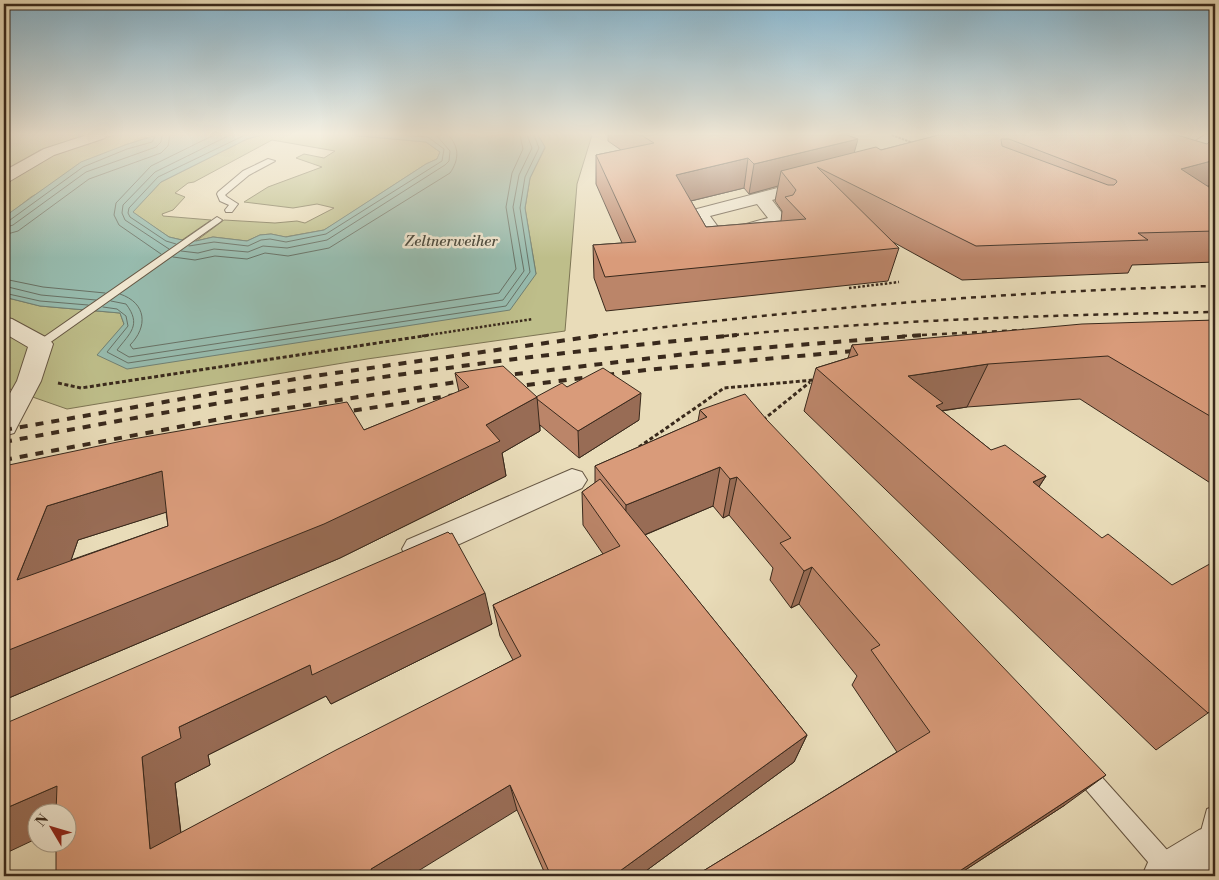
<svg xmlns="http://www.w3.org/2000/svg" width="1219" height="880" viewBox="0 0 1219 880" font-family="'Libre Bodoni',serif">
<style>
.green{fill:#bebe8a;stroke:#7c7453}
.water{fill:#97bcaf;stroke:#718174}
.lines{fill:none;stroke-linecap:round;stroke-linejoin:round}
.shore{stroke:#687266;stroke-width:1}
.service-casing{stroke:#655643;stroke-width:2}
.minor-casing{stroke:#655643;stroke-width:2}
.tertiary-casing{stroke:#655643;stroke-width:2}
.path-far2{stroke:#39291c;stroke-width:2;stroke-dasharray:2.5 1;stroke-linecap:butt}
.path-far1{stroke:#39291c;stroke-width:2.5;stroke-dasharray:2.5 2;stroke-linecap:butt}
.path{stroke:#39291c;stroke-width:3;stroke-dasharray:4 2.5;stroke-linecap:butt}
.service{fill:#f1e8d2;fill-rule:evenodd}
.minor{fill:#f1e8d2;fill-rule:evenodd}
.tertiary{fill:#f1e8d2;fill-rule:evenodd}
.rail-far1{stroke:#39291c;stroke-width:2.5;stroke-dasharray:5 5;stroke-linecap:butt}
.rail{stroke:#39291c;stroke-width:4;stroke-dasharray:8 8;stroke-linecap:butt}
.wall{fill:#bb8569;stroke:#39291c;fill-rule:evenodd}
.shaded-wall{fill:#986c55;stroke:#39291c}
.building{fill:#d99b7a;stroke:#39291c;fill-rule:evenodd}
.labels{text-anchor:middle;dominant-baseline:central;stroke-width:5;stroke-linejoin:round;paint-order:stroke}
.far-water-label{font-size:15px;font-style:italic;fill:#504e41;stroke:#f1e8d2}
</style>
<rect width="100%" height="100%" fill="#e9dcb9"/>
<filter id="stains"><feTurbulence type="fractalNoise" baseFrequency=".004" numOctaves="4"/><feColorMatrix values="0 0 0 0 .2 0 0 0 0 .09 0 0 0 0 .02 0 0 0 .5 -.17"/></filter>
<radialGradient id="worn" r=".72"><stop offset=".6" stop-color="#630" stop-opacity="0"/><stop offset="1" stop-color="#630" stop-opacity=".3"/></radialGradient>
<g class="green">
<polygon points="4,135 86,135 40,150 4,172"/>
<path d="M115,135H157L125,145L31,197L7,216L4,215V187C31,159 77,145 115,135Z"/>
<polygon points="262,135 349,135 426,142 440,152 437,159 426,164 334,224 324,230 285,237 271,234 260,235 247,241 213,237 196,241 224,220 275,223 297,221 305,223 334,208 317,204 293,208 244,202 268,187 322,167 296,158 304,154 324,158 335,151 272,140 194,182 188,183 175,193 185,197 173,210 162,214 163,216 211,220 182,240 169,237 132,212 161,182 247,139"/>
<polygon points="538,135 592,135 577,184 565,331 367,359 67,409 4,387 4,297 40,306 120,313 124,324 536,274 525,208 530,178 545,148"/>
</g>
<polygon class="water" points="157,135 262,135 247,139 161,182 133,212 169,237 182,240 196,241 213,237 247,241 260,235 271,234 286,237 324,230 426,164 437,159 440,152 426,142 349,135 538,135 545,147 530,178 525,208 536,274 510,310 127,369 97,355 124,324 120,313 40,306 4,297 4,217 81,162 125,145"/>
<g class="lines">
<g class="shore">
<polyline points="4,222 10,220 83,167 127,149 152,142 156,135"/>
<polyline points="4,228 13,225 86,172 156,147 161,142 162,135"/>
<polyline points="4,235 18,231 89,179 161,153 168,146 170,135"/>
<polyline points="176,244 166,241 130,217 128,213 129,208 158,177 245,135"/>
<polyline points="189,246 214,242 248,246 261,240 270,239 286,242 326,234 442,161 444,149 428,137 398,135"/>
<polyline points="169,249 125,220 122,213 123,205 155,172 230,135"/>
<polyline points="181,251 198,253 214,249 248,252 263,246 287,248 327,240 445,165 449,161 450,151 436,135"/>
<polyline points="161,254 119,225 114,215 116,203 151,166 214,135"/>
<path d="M173,257L195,260L215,256L247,259L265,253L288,256L329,248L450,173C459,160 460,147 448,135"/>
<polyline points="4,279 43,287 105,293"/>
<polyline points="4,286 41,295 96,300"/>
<polyline points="4,293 40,301 88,305"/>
<path d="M120,294C147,303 148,327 130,345L133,349L499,293L516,269L506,207L512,173L523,149L520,135"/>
<path d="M111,301L126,304C142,325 130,333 117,350L129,357L503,300L524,271L513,207L519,175L532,148L527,135"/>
<polyline points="103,307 117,309 126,316 128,326 107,352 128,363 506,306 530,272 520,208 525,177 539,148 534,135"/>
</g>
<g class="service-casing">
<g id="service">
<polygon points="268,159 275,161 249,175 225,195 227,197 238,204 232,212 226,212 225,210 229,205 220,201 217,194 218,192 243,171"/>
<polygon points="217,217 222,220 220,222 45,346 37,346 35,344 37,342"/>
<polygon points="1083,761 1090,764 1177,861 1180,869 1177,876 1160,876 1076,778 1073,771 1076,764"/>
<polygon points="1215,806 1215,851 1209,853 1201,850 1198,842 1207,809"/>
</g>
</g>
<g class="minor-casing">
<g id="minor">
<polygon points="87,135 107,135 105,138 54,155 10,181 4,183 4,171 44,149"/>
<polygon points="1205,135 1215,135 1215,141 1182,161 1172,161 1169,158 1172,155"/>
<path d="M812,179L818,180L820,184L818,188L772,200L788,221L785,225L717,244L710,242L690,214L693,210ZM757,204L768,218L721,231L710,216Z"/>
<polygon points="4,317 12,319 49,339 53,344 41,381 17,427 14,433 4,436 4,404 17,381 28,347 4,333"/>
<polygon points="572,469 582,472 587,480 582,488 429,558 418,562 407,558 402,549 407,540"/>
</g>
</g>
<g class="tertiary-casing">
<polygon id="tertiary" points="1215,824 1215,871 1207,876 1142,876 1149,860 1199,830"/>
</g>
<polyline class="path-far2" points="892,135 913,143"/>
<g class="path-far1">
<polyline points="849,288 899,282"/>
<polyline points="422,336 533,319"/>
</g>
<g class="path">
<polyline points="58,383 81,388 430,335"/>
<polyline points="763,420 810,382"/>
<polyline points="639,447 724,388 814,380"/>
</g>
<use href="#service" class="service"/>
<use href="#minor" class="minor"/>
<use href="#tertiary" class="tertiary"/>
<g class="rail-far1">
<path d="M593,336C799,309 1007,291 1215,286"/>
<path d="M724,336C887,320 1051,315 1215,312"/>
<polyline points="902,336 1024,330"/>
</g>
<g class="rail">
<polyline points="499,376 695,353 924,335"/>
<polyline points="511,387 646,370 864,350"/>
<polyline points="338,413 461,394"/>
<polyline points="4,430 307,377 602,335"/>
<path d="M4,442C154,414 304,387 455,367C549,354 643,344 737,335"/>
<polyline points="4,460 236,416 469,380"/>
</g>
</g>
<g class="wall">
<path d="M608,135H847L854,153L881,150L939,135H1177L1208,186L1215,191V262L1132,265L1128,273L962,280L893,242L899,248L888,281L606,311L594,278L593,245L622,243L596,184V155L621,150L608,141ZM778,186L775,201L782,211L781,221L706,227L691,201L744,188L749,194Z"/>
<polygon points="1215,320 1215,486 1080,399 967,407 942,411 991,450 1046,476 1039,487 1215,708 1156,750 804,411 816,368 848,358 852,345"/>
<path d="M455,373L537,397L567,387L639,420L579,458L540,425V431L502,453L506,476L340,558L4,700V466L364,430L459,392ZM166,512L168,526L71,560L78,540Z"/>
<polygon points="700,410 1065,805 956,876 695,876 897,752 852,685 857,676 799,604 791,608 770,580 773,568 729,515 723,518 713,506 645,535 807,735 794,762 639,876 546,876 517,810 56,876 450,534 492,624 331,704 326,696 208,755 210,765 175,783 181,833 513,660 500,636 493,605 603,554 583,525 582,492 595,483 595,466 698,421"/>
</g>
<g class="shaded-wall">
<polygon points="858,139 850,168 817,167 781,171 778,186 749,194 754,164"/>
<polygon points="748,158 744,188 674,205 676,175"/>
<polygon points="1215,160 1215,184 1163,199 1181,169"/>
<polygon points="988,364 967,407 939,411 908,376"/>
<polygon points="641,393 639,420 579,458 578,431"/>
<polygon points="537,397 540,431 502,453 506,476 340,558 4,700 4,652 486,425"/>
<polygon points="720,467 713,506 625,543 626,505"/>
<polygon points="162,471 186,506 78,540 53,613 17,580 47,506"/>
<polygon points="1046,476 1017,519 1033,482"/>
<polygon points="737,477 729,515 723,518 730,479"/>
<polygon points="812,567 799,604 791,608 804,571"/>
<polygon points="485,593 492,624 331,704 326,696 208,755 210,765 175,783 185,870 150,849 142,757 179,727 310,665"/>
<polygon points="807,735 794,762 639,876 613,876"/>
<polygon points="1106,775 1065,805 956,876 952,876"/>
<polygon points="510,785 517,810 410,876 373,876 371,869"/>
<polygon points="57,786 68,812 38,812 38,838 4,854 4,809"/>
</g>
<g class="building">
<path d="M641,135H847L858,139L754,164L748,158L676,175L706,227L806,219L785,197L793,195L796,190L781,171L876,147L881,150L939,135H1177L1207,144L1209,142L1215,144V160L1181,169L1215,191V231L1138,233L1148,240L976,246L817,167L899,248L605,277L593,245L636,242L596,155L654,143ZM1001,139H1009L1116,180L1117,182L1114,185H1108L1002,146Z"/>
<polygon points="1215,320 1215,419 1108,356 988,364 908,376 943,403 936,406 991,450 1005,445 1046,476 1033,482 1102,538 1108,534 1172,585 1215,561 1215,708 1208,713 816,368 858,355 852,345 1082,324"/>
<path d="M503,366L537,397L486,425L500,441L324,524L4,652V466L127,440L347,402L364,430L469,387L455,373ZM162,471L168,526L17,580L47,506Z"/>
<polygon points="603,368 641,393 578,431 537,399 537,397 536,397 562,383 567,387"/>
<polygon points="745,394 767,420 1106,775 952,876 695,876 930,732 871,650 880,645 812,567 804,571 780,543 791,538 737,477 730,479 720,467 626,505 595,466 707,417 700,410"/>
<polygon points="600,479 807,735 613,876 551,876 510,785 371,869 373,876 56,876 56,842 68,842 68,812 56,812 57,786 4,809 4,724 448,532 450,534 452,533 485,593 312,675 310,665 179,727 181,738 142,757 150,849 336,750 521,656 493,605 620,546 582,492"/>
</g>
<linearGradient id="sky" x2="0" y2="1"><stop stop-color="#87b7d1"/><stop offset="0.52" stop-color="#f5efe0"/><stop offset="1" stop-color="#f5efe0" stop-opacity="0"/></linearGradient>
<rect width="1219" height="258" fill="url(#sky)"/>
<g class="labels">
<g class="far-water-label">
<text x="451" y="241">Zeltnerweiher</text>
</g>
</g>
<rect width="1219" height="880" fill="none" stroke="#e9dcb9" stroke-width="20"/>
<rect x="5" y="5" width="1209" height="870" fill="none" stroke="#39291c" stroke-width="2.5"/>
<rect x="10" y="10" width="1199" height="860" fill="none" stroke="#39291c"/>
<g transform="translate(52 828) rotate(308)"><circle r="24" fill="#f1e8d2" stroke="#a79c89"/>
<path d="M0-4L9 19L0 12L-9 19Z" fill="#8f2418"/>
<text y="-8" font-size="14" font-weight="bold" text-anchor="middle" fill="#39291c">N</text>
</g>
<rect width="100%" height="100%" filter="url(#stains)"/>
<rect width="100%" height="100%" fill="url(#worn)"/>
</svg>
